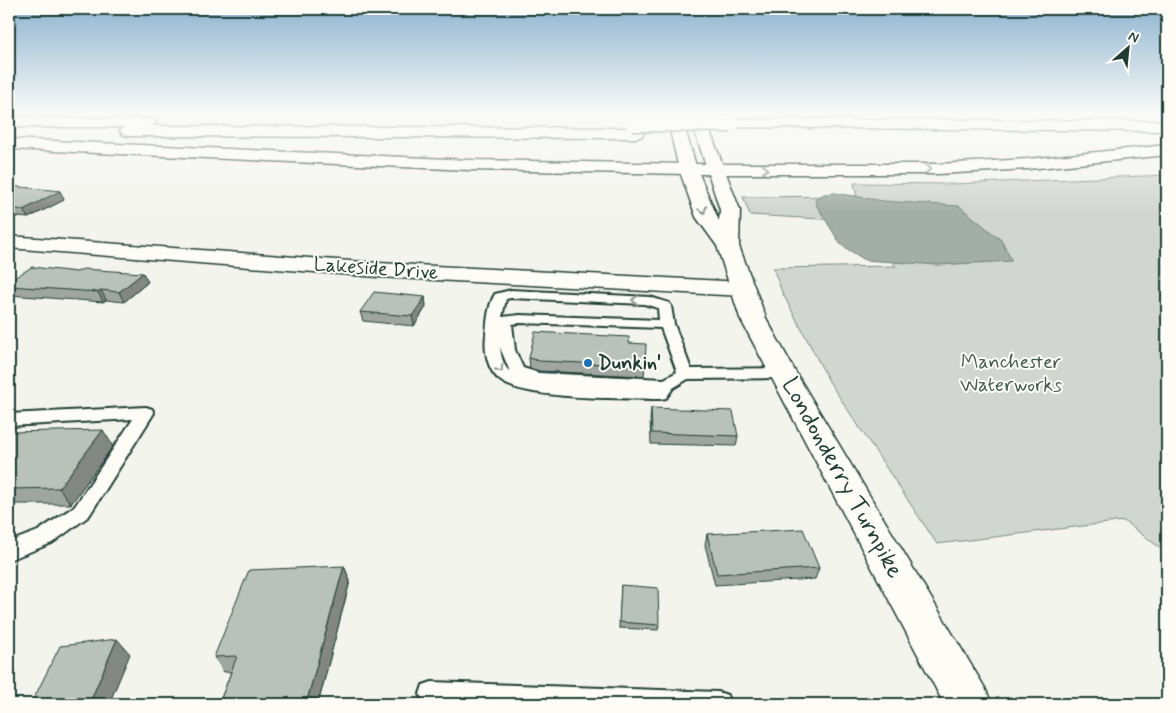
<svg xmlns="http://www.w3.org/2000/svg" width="1176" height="713" viewBox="0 0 1176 713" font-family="Mynerve,sans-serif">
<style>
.green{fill:#d1d6d1;stroke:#788a82}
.water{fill:#a3aea7;stroke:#6e8179}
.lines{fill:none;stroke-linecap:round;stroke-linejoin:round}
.lane-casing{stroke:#1f3d34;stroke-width:4}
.street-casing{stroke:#1f3d34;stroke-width:3}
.primary-casing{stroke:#1f3d34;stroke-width:3}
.highway-casing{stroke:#1f3d34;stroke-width:3}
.lane{fill:#fdfcf7;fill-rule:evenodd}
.street{fill:#fdfcf7;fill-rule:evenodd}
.primary{fill:#fdfcf7;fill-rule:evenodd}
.highway{fill:#fdfcf7;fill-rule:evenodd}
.highway-bridge-casing{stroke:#1f3d34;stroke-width:19;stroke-linecap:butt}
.highway-bridge{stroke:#fdfcf7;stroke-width:16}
.wall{fill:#9fa6a1;stroke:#1f3d34}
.shaded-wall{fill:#828783;stroke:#1f3d34}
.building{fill:#b9c1bb;stroke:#1f3d34}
.oneway{stroke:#8e9c96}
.poi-dot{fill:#1f6fb2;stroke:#fdfcf7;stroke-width:2}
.labels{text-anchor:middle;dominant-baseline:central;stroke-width:4;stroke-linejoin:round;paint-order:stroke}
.street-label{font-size:20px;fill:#1f3d34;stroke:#fdfcf7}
.park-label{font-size:20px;fill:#435c53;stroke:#fdfcf7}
.poi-label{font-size:20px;font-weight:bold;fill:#1f3d34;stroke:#fdfcf7;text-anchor:start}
.near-street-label{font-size:24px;fill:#1f3d34;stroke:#fdfcf7}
</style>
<rect width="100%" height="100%" fill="#f4f4ef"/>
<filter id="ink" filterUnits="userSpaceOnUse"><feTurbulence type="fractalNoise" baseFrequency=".02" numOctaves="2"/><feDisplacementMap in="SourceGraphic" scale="10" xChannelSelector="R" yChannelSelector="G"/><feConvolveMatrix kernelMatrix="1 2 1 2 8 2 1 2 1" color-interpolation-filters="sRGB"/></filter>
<g filter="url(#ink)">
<polygon class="green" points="1167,175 1167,553 1124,521 937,544 830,383 782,292 773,268 896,266 856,221 750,215 743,197 857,196 854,183 952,184"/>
<polygon class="water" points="835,193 883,201 959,206 1001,240 1012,261 938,265 865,260 841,245 817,206 815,199 824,194"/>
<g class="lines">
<g class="lane-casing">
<g id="lane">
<path d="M511,290L650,297L669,303L671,306L674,324L691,369L782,368L787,370L790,373L787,376L782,378L688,379L673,388L666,398L660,399C625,398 527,400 501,381C487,371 484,350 486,335C487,322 488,305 495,294ZM511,298L644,304L658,308L659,320L520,315L502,317L506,299ZM520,323L661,328L677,372L664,379L539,373L523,368L515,350L512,324ZM500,347L501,350L510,372C503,365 501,356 500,347Z"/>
<polygon points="146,407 152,409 154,413 89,516 52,543 9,560 9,542 38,531 75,506 133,419 9,426 9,414"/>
<polygon points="432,682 718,692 727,695 730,704 427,704 423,703 420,694 423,685"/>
</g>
</g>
<g class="street-casing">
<polygon id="street" points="9,236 378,263 743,282 751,284 755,289 751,294 743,296 378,277 9,248"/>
</g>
<g class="primary-casing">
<polygon id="primary" points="666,113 680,113 697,169 719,221 720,210 689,113 703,113 740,210 739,246 766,318 796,373 985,688 992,704 944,704 740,318 717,246 696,217 679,169"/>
</g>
<g class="highway-casing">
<g id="highway">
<polygon points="9,117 154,119 157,122 154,125 150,126 636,128 642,130 644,133 642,136 636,138 128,136 122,134 120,131 122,128 127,127 9,127"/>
<polygon points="731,119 1167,121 1167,131 726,127 723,124 726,121"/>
<polygon points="9,139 470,160 688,164 938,164 1028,159 1167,145 1167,155 1028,169 938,174 688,174 470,170 9,149"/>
</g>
</g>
<use href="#lane" class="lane"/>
<use href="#street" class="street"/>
<use href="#primary" class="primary"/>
<use href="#highway" class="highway"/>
<g class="highway-bridge-casing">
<polyline id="highway-bridge" points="633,123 731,124"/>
</g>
<use href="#highway-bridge" class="highway-bridge"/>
</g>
<g class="wall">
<polygon points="9,186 60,191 64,200 28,218 9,216"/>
<polygon points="9,281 148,282 124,302 106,300 103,302 9,295"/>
<polygon points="425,297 426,307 414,326 363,321 360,312"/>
<polygon points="629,343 645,366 644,376 539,371 530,368 529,358"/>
<polygon points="651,408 738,436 736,446 651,444 650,419"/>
<polygon points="9,432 113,446 71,504 9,504"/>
<polygon points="707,534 819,568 815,579 715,585 705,545"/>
<polygon points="344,566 350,581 318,704 219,704 231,672 224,672 214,657"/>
<polygon points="621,585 659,625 658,630 619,628"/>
</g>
<g class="shaded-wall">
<polygon points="60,191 64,200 28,218 23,210"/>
<polygon points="143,273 148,282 124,302 119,292"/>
<polygon points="101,290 106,300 103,302 98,292"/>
<polygon points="425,297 426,307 414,326 412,316"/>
<polygon points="103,430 113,446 71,504 59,488"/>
<polygon points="344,566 350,581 318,704 306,704"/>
<polygon points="117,639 130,654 109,704 89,704"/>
</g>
<g class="building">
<polygon points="9,186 60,191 23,210 9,208"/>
<polygon points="32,267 77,272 83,269 143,273 119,292 101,290 98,292 9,286 9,281"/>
<polygon points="374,292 425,297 412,316 360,312"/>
<polygon points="535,332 629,337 629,343 646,344 645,366 539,361 529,358"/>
<polygon points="651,408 733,411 738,436 652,433"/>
<polygon points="103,430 59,488 9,489 9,432"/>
<polygon points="803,529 819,568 717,574 707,534"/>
<polygon points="344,566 306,704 219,704 237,656 214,657 249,570"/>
<polygon points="621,585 658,588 659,625 619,622"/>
<polygon points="117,639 89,704 31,704 60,646"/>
</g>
<defs><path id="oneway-chevron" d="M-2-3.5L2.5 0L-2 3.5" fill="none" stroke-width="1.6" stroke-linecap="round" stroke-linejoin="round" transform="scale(1.25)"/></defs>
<g class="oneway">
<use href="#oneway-chevron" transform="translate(765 169)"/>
<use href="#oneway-chevron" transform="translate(928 169)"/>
<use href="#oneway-chevron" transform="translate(703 210) rotate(69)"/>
<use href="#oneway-chevron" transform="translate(635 300) rotate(-177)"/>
<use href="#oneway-chevron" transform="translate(500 369) rotate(57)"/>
</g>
</g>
<linearGradient id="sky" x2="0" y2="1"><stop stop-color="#8cb2ce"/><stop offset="0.53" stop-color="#fafaf8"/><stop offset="1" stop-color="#fafaf8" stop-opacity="0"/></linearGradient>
<rect width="1176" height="213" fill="url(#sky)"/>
<circle class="poi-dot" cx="588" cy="363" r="5"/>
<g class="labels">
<g class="street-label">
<text transform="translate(376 269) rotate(4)">Lakeside Drive</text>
</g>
<g class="park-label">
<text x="1011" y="362">Manchester<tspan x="1011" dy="23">Waterworks</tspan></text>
</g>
<g class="poi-label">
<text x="598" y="363">Dunkin'</text>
</g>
<g class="near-street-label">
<text transform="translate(842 478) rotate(61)">Londonderry Turnpike</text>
</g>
</g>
<rect width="1176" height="713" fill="none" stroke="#fdfcf7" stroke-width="30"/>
<rect x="15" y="15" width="1146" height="683" fill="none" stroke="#1f3d34" stroke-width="2" filter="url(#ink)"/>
<g transform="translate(1128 48) rotate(27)" stroke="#fdfcf7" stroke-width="4" paint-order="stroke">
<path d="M0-4L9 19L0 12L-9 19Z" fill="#1f3d34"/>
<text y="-8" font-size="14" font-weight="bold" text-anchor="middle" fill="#1f3d34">N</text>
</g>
</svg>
